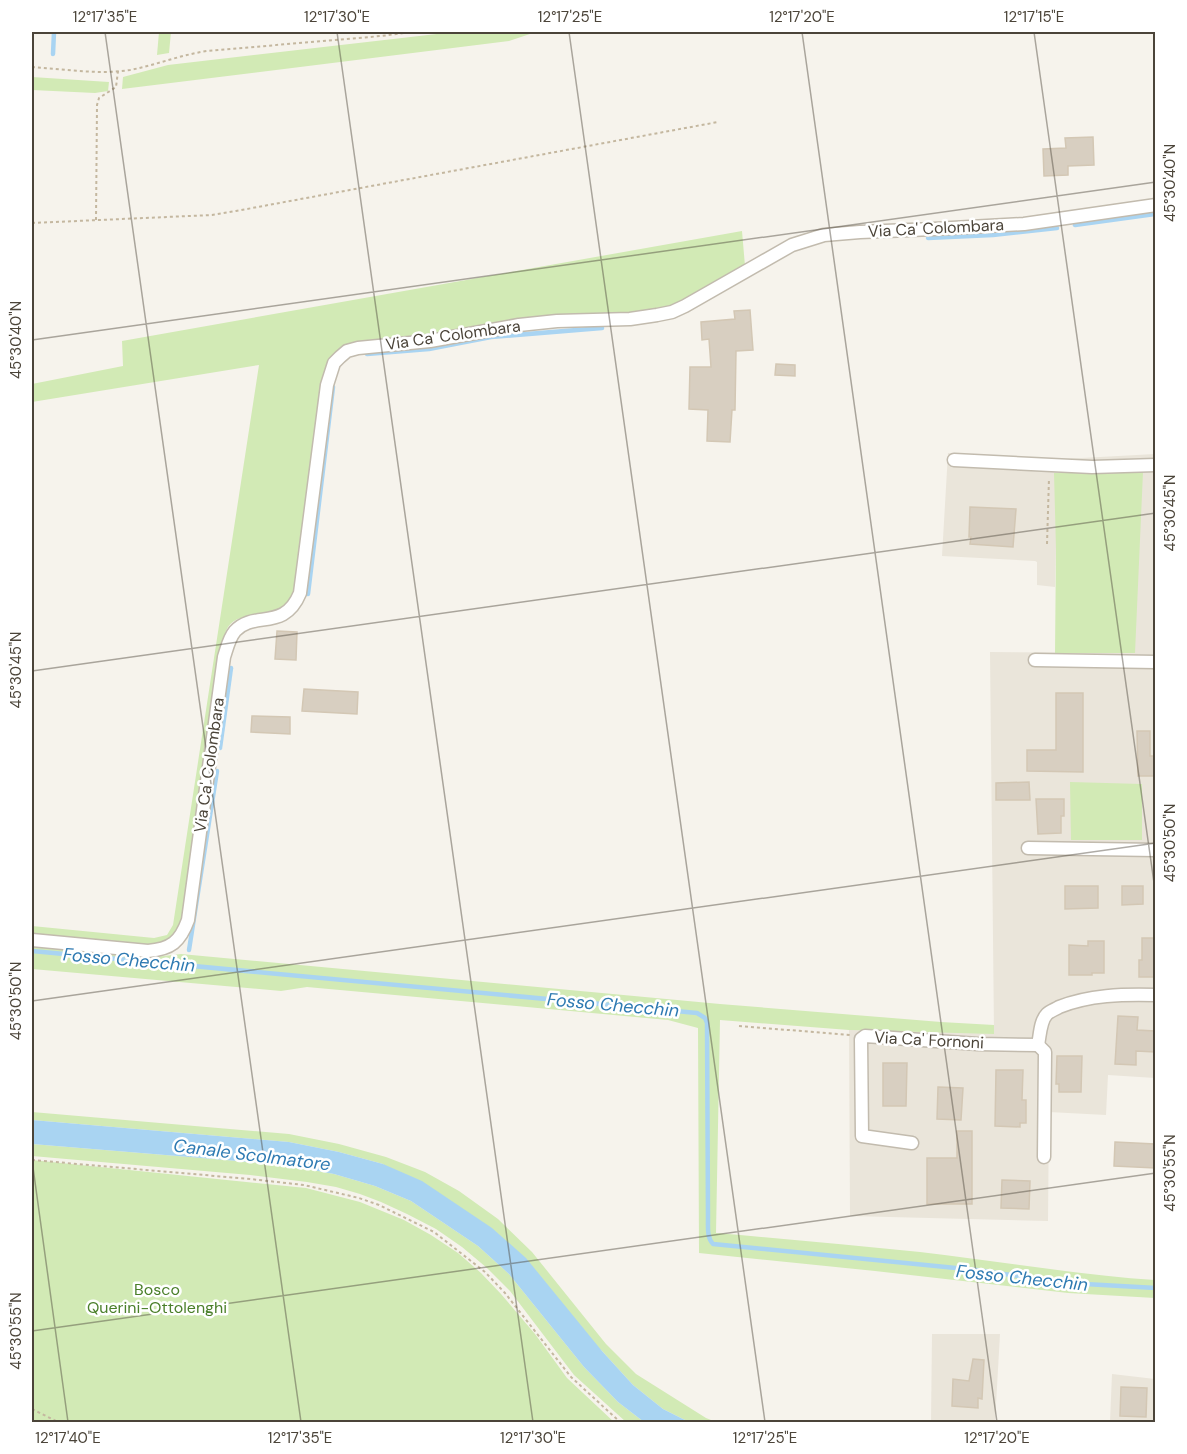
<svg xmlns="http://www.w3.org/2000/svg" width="1187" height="1454" viewBox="0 0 1187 1454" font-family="'DM Sans',sans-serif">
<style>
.residential{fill:#eae5da}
.green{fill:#d2eab5}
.water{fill:#a9d4f2}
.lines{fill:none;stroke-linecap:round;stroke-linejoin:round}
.stream{stroke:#a9d4f2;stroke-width:4.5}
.building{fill:#d8cfc1;stroke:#d3c7b4;stroke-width:1.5}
.street-casing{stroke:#c2bbae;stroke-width:15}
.path{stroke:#c4b79f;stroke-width:2;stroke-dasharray:3 3;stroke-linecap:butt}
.street{stroke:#fff;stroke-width:12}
.ticks{fill:none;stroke:#4b4439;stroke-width:1.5;stroke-opacity:0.45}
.labels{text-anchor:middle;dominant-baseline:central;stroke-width:5;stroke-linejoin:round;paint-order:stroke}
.street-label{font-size:16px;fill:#4b4439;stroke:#fff}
.park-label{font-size:16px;fill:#4a7f2a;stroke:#fff}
.water-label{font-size:18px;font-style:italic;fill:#2e7ab2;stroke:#fff}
.neatline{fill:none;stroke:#4b4439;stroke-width:2}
.ticks-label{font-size:15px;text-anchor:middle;fill:#4b4439}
</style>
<rect width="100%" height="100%" fill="#f6f3ec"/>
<g class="residential">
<polygon points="948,453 1045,460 1155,454 1155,1078 1108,1075 1106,1115 1049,1112 1048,1221 850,1216 849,1030 994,1033 990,652 1135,653 1056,549 1055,587 1037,585 1037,562 1035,561 942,556"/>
<polygon points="932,1334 1000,1334 995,1422 931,1422"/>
<polygon points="1112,1374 1155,1379 1155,1422 1110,1422"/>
</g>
<g class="green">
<polygon points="159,32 171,32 169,53 157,55"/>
<polygon points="454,32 536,32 509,41 122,89 123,77 168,65"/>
<polygon points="32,77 109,82 108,91 95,93 32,90"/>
<path d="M742,231L745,266L668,308L655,311L342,348L335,353L329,361L295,595C291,599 286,605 281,609C266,620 239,610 228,627C223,635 222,647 220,655L184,919C177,938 170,941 152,947L32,935V926L154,938L167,935L173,925L259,365L32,402V384L123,366L122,341Z"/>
<polygon points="1143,472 1135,653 1055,653 1056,549 1054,473"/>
<polygon points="1070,782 1142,784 1142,840 1071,840"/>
<path d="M32,946L155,957L181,954L720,1004L941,1022L994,1025V1034L849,1030L720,1020L716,1233C784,1239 852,1245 920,1252C999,1261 1077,1275 1155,1280V1298L1068,1293L875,1271L699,1253L698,1028L668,1020L307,987L281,991L32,969Z"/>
<polygon points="32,1112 289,1134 339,1144 386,1157 425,1172 459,1191 498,1219 532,1252 606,1344 636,1374 706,1418 716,1422 689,1422 663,1409 633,1385 602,1351 383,1164 339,1152 289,1142 32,1120"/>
<polygon points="32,1144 286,1165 334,1174 375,1186 411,1201 478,1246 509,1274 584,1367 618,1402 644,1422 626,1422 574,1375 510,1291 487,1268 462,1247 436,1229 407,1214 381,1202 360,1194 336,1187 307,1182 250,1175 32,1156"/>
<polygon points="32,1160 306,1188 360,1202 404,1220 431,1235 458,1253 481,1273 501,1294 535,1334 567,1378 614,1422 32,1422"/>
</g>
<polygon class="water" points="32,1120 289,1142 339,1152 383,1164 422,1181 492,1228 526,1258 602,1351 633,1385 663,1409 689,1422 644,1422 618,1402 584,1367 509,1274 478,1246 411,1201 375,1186 334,1174 286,1165 32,1144"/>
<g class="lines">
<g class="stream">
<polyline points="53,54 54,32"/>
<polyline points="1075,225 1155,214"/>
<polyline points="928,238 993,235 1057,228"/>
<polyline points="367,354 429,349 491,337 602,328"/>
<polyline points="308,594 333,387"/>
<polyline points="220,748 231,668"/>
<polyline points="189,950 217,771"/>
<path d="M32,951L697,1013L705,1018L707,1023L708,1219C708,1228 707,1238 713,1244L976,1270L1067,1283L1156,1288"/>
</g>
</g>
<g class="building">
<polygon points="1093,137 1094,165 1068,166 1068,175 1044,176 1043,149 1066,148 1065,138"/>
<polygon points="750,310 753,350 736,351 735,410 732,410 730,442 707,441 708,410 689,409 690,367 711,367 709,339 702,340 701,322 735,319 734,311"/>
<polygon points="776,364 795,365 795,376 775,375"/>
<polygon points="970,507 1016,509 1013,547 970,544 971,537 969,537"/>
<polygon points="277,631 297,632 296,660 275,659"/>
<polygon points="304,689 358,692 357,714 302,711"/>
<polygon points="1056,693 1083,693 1083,772 1027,771 1027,750 1056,750"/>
<polygon points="252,716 290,717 290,734 251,732"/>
<polygon points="1137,731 1150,731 1150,756 1155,756 1155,776 1138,776"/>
<polygon points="1029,782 1030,800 996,800 996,783"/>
<polygon points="1036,799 1064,799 1064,816 1061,816 1061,833 1038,834"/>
<polygon points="1065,886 1098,886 1098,908 1065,909"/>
<polygon points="1122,886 1143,886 1143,904 1122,905"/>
<polygon points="1142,938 1155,938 1155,977 1139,977 1139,960 1142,960"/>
<polygon points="1088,941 1104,941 1104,973 1092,973 1092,975 1069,975 1069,945 1088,946"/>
<polygon points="1118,1016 1138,1017 1137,1030 1155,1031 1155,1052 1136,1051 1136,1065 1115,1064"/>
<polygon points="1057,1056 1082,1056 1081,1092 1059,1092 1059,1084 1056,1084"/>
<polygon points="883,1063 907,1063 906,1106 883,1106"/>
<polygon points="996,1070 1023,1070 1022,1100 1026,1100 1026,1123 1020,1123 1020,1127 995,1126"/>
<polygon points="938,1087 963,1088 961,1120 937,1119"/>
<polygon points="957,1131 972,1131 972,1204 927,1204 927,1158 957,1158"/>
<polygon points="1115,1142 1155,1144 1155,1168 1114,1166"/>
<polygon points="1002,1180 1030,1181 1029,1209 1001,1208"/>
<polygon points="973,1359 984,1360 982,1399 978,1398 978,1408 952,1406 953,1379 969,1381"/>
<polygon points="1121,1387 1147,1388 1146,1417 1120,1416"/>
</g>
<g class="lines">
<g class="street-casing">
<g id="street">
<polyline points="954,460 1092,467 1156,465"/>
<polyline points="1035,660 1156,662"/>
<polyline points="1028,848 1156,850"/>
<path d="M32,940L148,951C171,949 180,942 188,920L224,657C227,648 229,638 235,631C254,610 284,632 300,593L327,385L334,363L340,357L347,351L358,348L430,341L519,325L557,321L630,319L657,315L672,312L685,306L792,245L824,235L860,232L934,229L1024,224L1156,205"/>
<polyline points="1038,1045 1045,1052 1044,1157"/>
<path d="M912,1143L862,1136L861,1039L865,1036L978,1044L1038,1045C1040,1036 1040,1021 1047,1014C1050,1011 1056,1009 1059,1007C1089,995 1123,994 1156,995"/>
</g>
</g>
<g class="path">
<path d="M32,67C64,69 97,75 130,70C156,65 180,55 207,51L381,36L412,32"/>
<polyline points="96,220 97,105 99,98 116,87 118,71"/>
<polyline points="32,223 212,215 236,211 718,122"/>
<polyline points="1047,544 1049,478"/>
<polyline points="739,1026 850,1035"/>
<polyline points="32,1160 250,1179 304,1185 359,1198 379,1205 434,1232 485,1272 505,1293 571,1377 620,1422"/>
<polyline points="32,1409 58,1422"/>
</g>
<use href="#street" class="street"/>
</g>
<path class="ticks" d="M105,32L301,1422M337,32L533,1422M569,32L765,1422M802,32L997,1422M1034,32L1156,897M32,340L1156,182M32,671L1156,513M32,1001L1156,843M32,1160L68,1422M32,1331L1156,1173"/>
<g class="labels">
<g class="street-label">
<text transform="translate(936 228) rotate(-3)">Via Ca' Colombara</text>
<text transform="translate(453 335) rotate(-8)">Via Ca' Colombara</text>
<text transform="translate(209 765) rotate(-82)">Via Ca' Colombara</text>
<text transform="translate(929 1040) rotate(3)">Via Ca' Fornoni</text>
</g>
<g class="park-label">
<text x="157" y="1289">Bosco<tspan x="157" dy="18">Querini-Ottolenghi</tspan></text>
</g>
<g class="water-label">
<text transform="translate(129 960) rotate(5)">Fosso Checchin</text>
<text transform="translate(613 1005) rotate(5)">Fosso Checchin</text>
<text transform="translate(252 1155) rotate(7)">Canale Scolmatore</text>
<text transform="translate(1022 1278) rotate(6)">Fosso Checchin</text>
</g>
</g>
<rect width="1187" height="1454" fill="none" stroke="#ffffff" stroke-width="66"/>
<rect x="33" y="33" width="1121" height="1388" class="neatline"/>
<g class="ticks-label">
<text x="105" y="22">12°17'35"E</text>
<text x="337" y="22">12°17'30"E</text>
<text x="570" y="22">12°17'25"E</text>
<text x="802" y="22">12°17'20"E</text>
<text x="1034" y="22">12°17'15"E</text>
<text transform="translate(1170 183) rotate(-90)" y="5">45°30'40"N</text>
<text transform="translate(16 340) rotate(-90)" y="5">45°30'40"N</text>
<text transform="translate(1170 513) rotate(-90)" y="5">45°30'45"N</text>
<text transform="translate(16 670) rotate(-90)" y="5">45°30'45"N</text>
<text transform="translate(1170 843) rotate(-90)" y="5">45°30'50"N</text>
<text transform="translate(16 1001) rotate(-90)" y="5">45°30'50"N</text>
<text transform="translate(1170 1173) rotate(-90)" y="5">45°30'55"N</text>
<text transform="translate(16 1331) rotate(-90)" y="5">45°30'55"N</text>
<text x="68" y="1443">12°17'40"E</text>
<text x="300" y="1443">12°17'35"E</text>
<text x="533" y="1443">12°17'30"E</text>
<text x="765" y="1443">12°17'25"E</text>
<text x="997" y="1443">12°17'20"E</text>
</g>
</svg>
